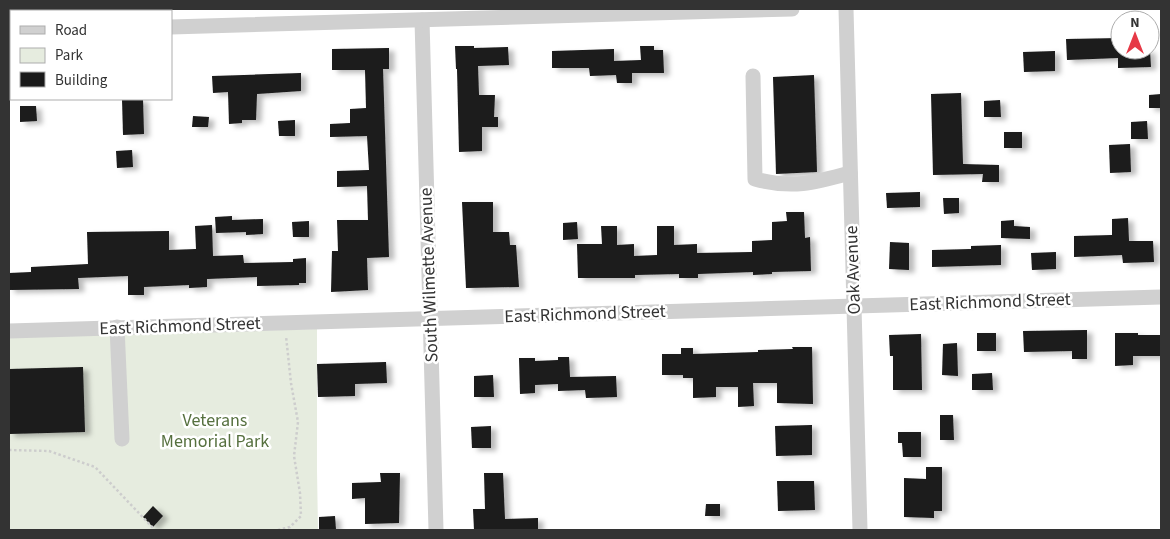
<svg xmlns="http://www.w3.org/2000/svg" width="1170" height="539" viewBox="0 0 1170 539" font-family="'Source Sans 3',sans-serif">
<style>
.green{fill:#e6ecdf}
.building{fill:#1a1a1a;filter:url(#shadow)}
.lines{fill:none;stroke-linecap:round;stroke-linejoin:round}
.path{stroke:#cdcdcd;stroke-width:2.5;stroke-dasharray:2.5 2.5;stroke-linecap:butt}
.minor{stroke:#d0d0d0;stroke-width:15}
.labels{text-anchor:middle;dominant-baseline:central;stroke-width:5;stroke-linejoin:round;paint-order:stroke}
.street-label{font-size:18px;fill:#333;stroke:#fff}
.park-label{font-size:18px;fill:#56703f;stroke:#fff}
</style>
<defs>
<filter id="shadow"><feDropShadow dx="5.5" dy="3" stdDeviation="2.5" flood-color="#0004"/></filter>
</defs>
<rect width="100%" height="100%" fill="#fff"/>
<polygon class="green" points="317,329 317,470 318,530 9,530 9,337"/>
<g class="building">
<polygon points="1120,38 1120,50 1150,50 1151,67 1118,68 1118,58 1067,60 1066,39"/>
<polygon points="455,46 474,46 474,48 508,47 509,65 478,66 479,95 495,95 494,117 498,117 498,127 482,127 482,151 459,152 457,69 456,69"/>
<polygon points="640,46 654,46 654,50 663,50 664,73 632,73 632,83 617,83 616,75 590,76 589,68 552,68 552,51 614,49 614,61 641,60"/>
<polygon points="389,48 389,69 383,69 389,257 367,258 368,290 331,292 332,251 338,251 337,220 368,220 367,186 337,187 337,171 369,170 367,136 330,137 330,124 350,123 350,109 366,108 365,70 332,70 332,49"/>
<polygon points="1055,51 1055,71 1024,72 1023,52"/>
<polygon points="301,73 301,91 257,94 256,120 242,120 242,123 229,124 228,92 213,93 212,76"/>
<polygon points="814,75 817,172 776,174 773,77"/>
<polygon points="961,93 963,164 999,165 999,182 982,182 983,174 933,175 931,94"/>
<polygon points="1161,94 1161,108 1149,108 1149,95"/>
<polygon points="122,99 143,99 144,134 123,135"/>
<polygon points="1000,100 1001,117 984,117 984,101"/>
<polygon points="20,106 36,106 37,121 20,122"/>
<polygon points="193,116 209,117 208,127 192,127"/>
<polygon points="295,120 295,136 279,136 278,121"/>
<polygon points="1147,121 1148,139 1131,139 1131,122"/>
<rect x="1004" y="132" width="18" height="16"/>
<polygon points="1130,144 1131,172 1110,173 1109,145"/>
<polygon points="132,150 133,167 117,168 116,151"/>
<polygon points="920,192 920,207 887,208 886,193"/>
<polygon points="943,198 959,198 959,213 944,214"/>
<polygon points="462,202 493,202 493,232 509,232 510,245 516,245 519,287 466,288"/>
<polygon points="786,212 804,212 805,238 810,237 811,271 772,272 772,274 753,275 753,272 698,274 698,278 679,278 679,274 635,275 635,278 578,278 577,244 602,244 601,226 617,226 617,245 634,244 634,256 657,255 657,226 674,226 674,245 697,244 697,253 752,252 752,241 772,240 772,222 787,221"/>
<polygon points="232,216 232,220 263,219 263,234 246,235 246,232 216,233 215,217"/>
<polygon points="1128,218 1129,241 1153,241 1154,262 1123,263 1122,255 1074,257 1074,236 1112,235 1112,219"/>
<polygon points="1014,220 1014,226 1030,227 1030,239 1001,238 1001,221"/>
<polygon points="309,221 309,237 293,237 292,222"/>
<polygon points="577,222 578,239 563,240 563,223"/>
<polygon points="212,225 213,256 243,255 244,263 293,262 293,259 306,258 306,283 299,283 299,285 257,286 257,277 207,279 207,287 189,288 189,285 144,287 144,295 128,295 128,276 78,278 79,289 9,290 9,273 31,272 31,267 88,264 87,232 169,231 169,250 196,249 195,226"/>
<polygon points="890,242 909,243 909,270 889,269"/>
<polygon points="1001,245 1001,265 932,267 932,250 971,249 971,246"/>
<polygon points="1056,252 1056,269 1032,270 1031,253"/>
<polygon points="1087,330 1087,359 1072,359 1072,351 1024,352 1023,331"/>
<rect x="977" y="333" width="19" height="18"/>
<polygon points="1115,333 1138,333 1138,335 1161,335 1161,356 1133,356 1133,365 1115,366"/>
<polygon points="921,334 922,390 893,390 893,356 890,356 889,335"/>
<polygon points="957,343 958,376 942,375 943,344"/>
<polygon points="792,347 812,347 813,404 777,403 777,383 753,383 754,406 738,407 738,387 716,387 716,397 693,398 693,378 683,378 683,375 662,375 662,354 681,354 681,348 693,348 693,354 758,352 758,350 793,349"/>
<polygon points="558,357 569,357 570,377 616,376 617,397 586,398 585,390 558,391 558,384 535,385 535,393 520,394 519,358 535,358 535,361 558,360"/>
<polygon points="386,362 387,383 355,384 355,396 318,397 317,364"/>
<polygon points="83,367 85,432 9,434 9,369"/>
<polygon points="992,373 993,390 972,390 972,374"/>
<polygon points="493,375 494,397 474,397 474,376"/>
<polygon points="940,415 953,415 954,440 940,440"/>
<polygon points="812,425 812,455 776,456 775,426"/>
<polygon points="491,426 491,448 472,448 471,427"/>
<polygon points="898,432 921,432 921,457 903,457 902,443 898,443"/>
<polygon points="926,467 942,467 942,511 934,511 934,518 904,517 904,478 926,479"/>
<polygon points="380,473 400,473 399,523 365,524 365,498 352,499 352,483 381,482"/>
<polygon points="484,473 503,473 505,519 538,518 538,530 522,530 522,529 474,530 473,509 485,509"/>
<polygon points="777,481 814,481 815,510 778,511"/>
<polygon points="706,504 720,504 720,516 705,516"/>
<polygon points="153,506 163,516 153,527 143,517"/>
<polygon points="335,516 336,530 319,530 319,517"/>
</g>
<g class="lines">
<g class="path">
<polyline points="9,450 49,451 95,467 155,530"/>
<polyline points="278,530 290,527 301,516 300,493 294,456 298,422 291,383 286,336"/>
</g>
<g class="minor">
<polyline points="846,9 860,530"/>
<polyline points="422,20 436,530"/>
<polyline points="171,27 792,9"/>
<polyline points="9,32 11,32"/>
<path d="M753,76L755,179C792,189 814,183 850,173"/>
<polyline points="117,327 122,439"/>
<polyline points="9,331 1161,297"/>
</g>
</g>
<g class="labels">
<g class="street-label">
<text transform="translate(853 270) rotate(-92)">Oak Avenue</text>
<text transform="translate(429 275) rotate(-92)">South Wilmette Avenue</text>
<text transform="translate(990 302) rotate(-2)">East Richmond Street</text>
<text transform="translate(585 314) rotate(-2)">East Richmond Street</text>
<text transform="translate(180 326) rotate(-2)">East Richmond Street</text>
</g>
<g class="park-label">
<text x="215" y="420">Veterans<tspan x="215" dy="21">Memorial Park</tspan></text>
</g>
</g>
<rect width="1170" height="539" fill="none" stroke="#333333" stroke-width="20"/>
<rect x="10" y="10" width="162" height="90" fill="#ffffff" stroke="#adadad"/>
<rect x="20" y="26" width="25" height="8" fill="#d0d0d0" stroke="#adadad"/>
<text x="55" y="35" font-size="15" fill="#333333">Road</text>
<rect x="20" y="48" width="25" height="15" fill="#e6ecdf" stroke="#adadad"/>
<text x="55" y="60" font-size="15" fill="#333333">Park</text>
<rect x="20" y="72" width="25" height="15" fill="#1a1a1a" stroke="#adadad"/>
<text x="55" y="85" font-size="15" fill="#333333">Building</text>
<g transform="translate(1135 35)"><circle r="24" fill="#ffffff" stroke="#adadad"/>
<path d="M0-4L9 19L0 12L-9 19Z" fill="#e63946"/>
<text y="-8" font-size="14" font-weight="bold" text-anchor="middle" fill="#333333">N</text>
</g>
</svg>
